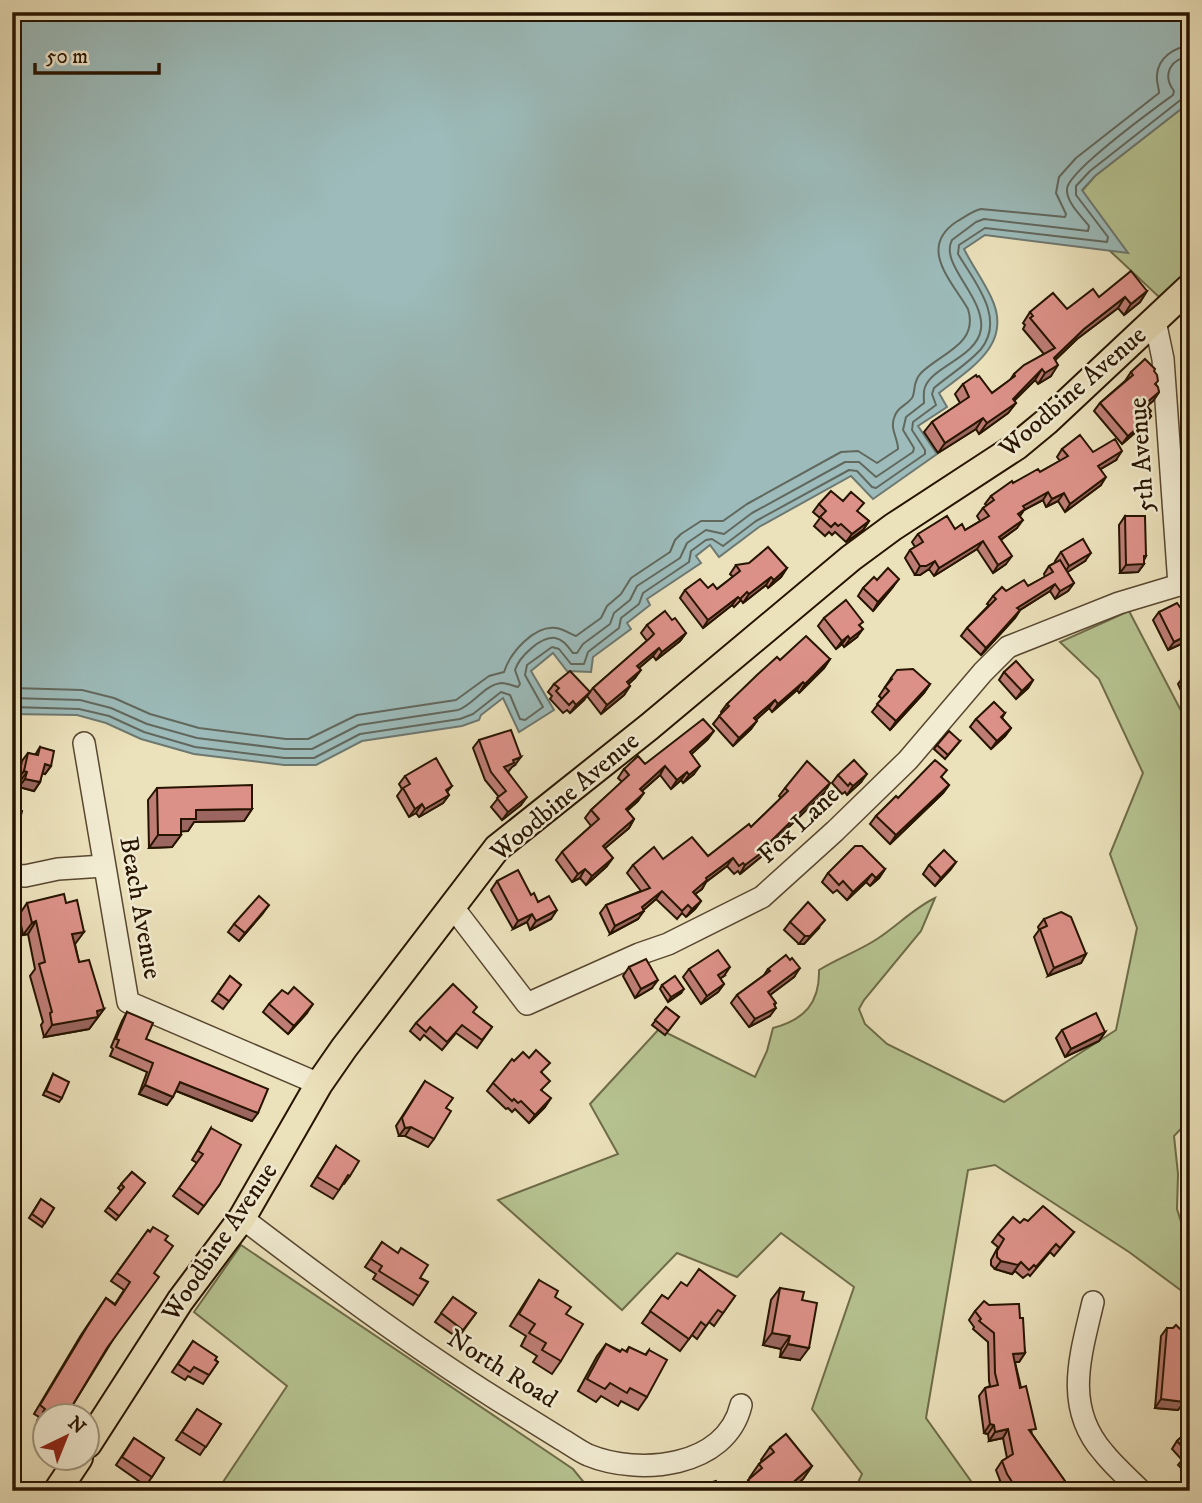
<svg xmlns="http://www.w3.org/2000/svg" width="1202" height="1503" viewBox="0 0 1202 1503" font-family="'IM FELL DW Pica',serif">
<style>
.green{fill:#b6c391;stroke:#6e6c48;stroke-width:2}
.water{fill:#9cbbba;stroke:#6d7870;stroke-width:2}
.lines{fill:none;stroke-linecap:round;stroke-linejoin:round}
.shore{stroke:#62685d;stroke-width:2}
.minor-casing{stroke:#58472f;stroke-width:24}
.major-casing{stroke:#271400;stroke-width:30}
.minor{stroke:#f2ecd3;stroke-width:21}
.major{stroke:#ebe1bb;stroke-width:26}
.wall{fill:#bd7d75;stroke:#271400;stroke-width:2}
.shaded-wall{fill:#9a665f;stroke:#271400;stroke-width:2}
.building{fill:#dc9188;stroke:#271400;stroke-width:2}
.labels{text-anchor:middle;dominant-baseline:central;stroke-width:5;stroke-linejoin:round;paint-order:stroke}
.street-label{font-size:26px;fill:#271400;stroke:#f2ecd3}
</style>
<rect width="100%" height="100%" fill="#ebe1bb"/>
<filter id="stains"><feTurbulence type="fractalNoise" baseFrequency=".00286" numOctaves="4"/><feColorMatrix values="0 0 0 0 .2 0 0 0 0 .09 0 0 0 0 .02 0 0 0 .5 -.17"/></filter>
<radialGradient id="worn" r=".72"><stop offset=".6" stop-color="#630" stop-opacity="0"/><stop offset="1" stop-color="#630" stop-opacity=".3"/></radialGradient>
<g class="green">
<polygon points="1190,102 1190,270 1159,297 1109,250 1127,252 1082,191 1095,176"/>
<path d="M1129,611L1190,728V1119L1174,1136L1178,1174L1177,1209L1184,1231L1190,1226V1297L1129,1252L995,1165L968,1170L926,1418L978,1491H854L862,1474L812,1409L854,1287L781,1233L737,1277L677,1253L622,1310L498,1200L618,1154L590,1104L659,1029L755,1077L767,1051L773,1028C804,1020 820,1003 819,970C838,958 859,951 877,939C897,926 914,908 935,898L921,931L864,1000L859,1009L865,1024L887,1044L1004,1102L1116,1030L1137,928L1110,854L1143,773L1099,679L1060,642Z"/>
<polygon points="241,1245 573,1469 591,1491 217,1491 287,1386 194,1312"/>
</g>
<path class="water" d="M12,12H1190V71L1182,76L1190,86V102L1095,176L1082,190L1128,253L985,235L964,249C972,265 983,280 991,297C1014,344 971,368 939,393L947,407L918,426L937,454L873,499L851,476L759,527L719,557L710,545L696,556L701,563L647,599L650,605L627,623L631,629L593,657L591,672L567,671L553,653L531,671L554,710L519,732L503,698L481,715L479,720L462,726L362,741L316,765H284L194,754L141,739L106,723L77,715L12,714Z"/>
<g class="lines">
<g class="shore">
<path d="M12,688L82,690L114,698L150,714L199,728L286,739H308L357,715L456,700L489,676L504,672C510,653 534,625 556,628C564,629 570,634 576,636L601,618L607,606L621,594L631,578L670,552L675,540L681,534L701,521H723L747,504L841,452L858,451L877,463L898,449C898,438 890,430 894,418C897,407 906,406 912,398C916,392 912,382 921,373C941,353 979,344 968,309C951,280 918,248 956,222C965,217 972,211 981,209L1065,217L1066,214L1056,193L1059,177L1076,158L1159,93C1159,87 1156,81 1157,75C1158,58 1174,47 1190,46"/>
<path d="M12,698L80,700L111,708L147,724L197,738L285,749H312L359,725L458,710C473,705 485,684 502,683C507,683 513,686 518,687L520,684L515,670C519,657 541,636 555,638C563,639 568,647 573,653H577L583,644L610,624L614,613L630,600L637,586L680,558L687,543L706,530L724,534L752,513L845,462H859L876,477L913,452L914,448L903,430L906,417L924,403C924,398 923,392 925,387C933,366 977,357 981,329C985,297 939,264 952,240L976,222L984,219L1088,231L1089,226C1082,217 1066,202 1067,189C1068,171 1154,109 1173,95L1174,91C1162,75 1170,58 1190,57"/>
<path d="M12,707L79,709L109,716L144,732L195,747L285,758H314L360,734L460,719L473,714L501,692L510,695L520,719L525,720L543,707L525,675L527,665L552,647L559,649L571,664H584L588,652L619,628L621,618L639,604L643,593L689,562L691,551L706,540L712,539L723,546L756,521L849,470L857,471L872,487L876,488L925,454V450L912,430L913,422L936,405L932,394L934,388C949,375 968,364 981,349C1006,318 974,281 958,254L959,245L985,228L1107,242L1108,237L1076,195V186L1090,171L1183,98L1190,97"/>
</g>
<g class="minor-casing">
<g id="minor">
<polyline points="1155,321 1163,359 1179,585"/>
<polyline points="84,743 128,1002 319,1084"/>
<polyline points="12,875 25,876 58,869 104,866"/>
<polyline points="452,906 527,1004 639,954 668,944 762,897 835,831 908,760 983,672 1008,647 1119,603 1179,585 1190,586"/>
<path d="M242,1218C326,1282 409,1344 498,1400C519,1413 540,1426 561,1439C570,1444 579,1451 588,1455C639,1476 726,1468 741,1405"/>
<path d="M1093,1302C1081,1354 1063,1406 1103,1452C1114,1466 1128,1478 1141,1491"/>
</g>
</g>
<g class="major-casing">
<g id="major">
<polyline points="88,1444 180,1301 242,1218 319,1084 344,1048 497,848 649,727 851,558 893,527 1017,446 1046,422 1190,287"/>
<polyline points="57,1491 79,1458"/>
</g>
</g>
<use href="#minor" class="minor"/>
<use href="#major" class="major"/>
</g>
<g class="wall">
<polygon points="1147,291 1140,302 1124,315 1118,308 1077,339 1055,360 1051,376 1038,384 1035,380 1014,400 1016,403 1008,413 979,434 976,429 938,453 924,432 932,422 960,403 955,394 963,384 992,393 1010,380 1014,374 1044,354 1023,329 1025,325 1023,323 1030,312 1067,309 1099,297"/>
<polygon points="1190,325 1190,348 1185,332"/>
<polygon points="1154,371 1156,384 1159,392 1153,401 1147,406 1149,414 1151,416 1145,424 1122,444 1094,411 1100,403 1125,381 1131,372"/>
<polygon points="1062,449 1093,452 1116,460 1101,469 1101,485 1065,512 1058,501 1046,507 1043,500 1024,510 1020,516 1017,528 1001,540 1006,564 993,573 977,549 934,576 929,569 920,575 915,575 905,558 910,550 915,547 912,542 918,534 955,529 965,530 980,521 977,516 983,508 987,505 985,504 991,496 1013,483 1040,472 1060,461 1057,457"/>
<polygon points="843,501 858,512 869,521 863,530 846,542 835,532 832,535 829,532 825,536 814,526 820,518 813,512 819,504"/>
<polygon points="1125,516 1146,556 1144,560 1144,564 1138,572 1120,573 1119,525"/>
<polygon points="1061,552 1085,561 1067,572 1074,583 1068,591 1055,599 1050,591 1020,610 1015,618 981,655 961,636 967,628 989,605 987,604 993,596 1006,591 1028,586 1045,577 1044,574 1049,566 1056,562 1055,561"/>
<polygon points="736,565 787,568 781,577 768,588 766,585 743,603 741,600 734,607 732,605 703,628 680,598 685,590 708,588 717,589 733,577 730,574"/>
<polygon points="877,580 893,587 873,611 858,596 863,588"/>
<polygon points="1180,607 1190,640 1168,650 1153,620 1159,612"/>
<polygon points="824,618 857,637 844,647 842,644 836,649 818,626"/>
<polygon points="672,620 686,633 680,641 656,660 653,656 639,668 635,678 628,684 630,686 624,695 601,714 587,696 593,688 647,641 641,633 647,625"/>
<polygon points="830,659 824,668 799,693 797,690 772,712 769,708 756,720 751,729 733,746 713,724 722,713 721,712 727,704 780,660"/>
<polygon points="1004,672 1033,680 1028,688 1016,699 999,680"/>
<polygon points="1190,675 1190,698 1185,700 1178,684 1181,680"/>
<polygon points="891,678 930,684 924,693 890,730 872,712 882,699 879,696"/>
<polygon points="554,684 584,700 570,713 567,710 563,713 550,699 552,696 548,692"/>
<polygon points="1005,713 1002,718 1011,728 1005,736 991,749 970,727 976,719"/>
<polygon points="708,739 691,754 694,774 683,783 681,780 671,789 660,775 642,791 638,801 627,811 634,819 629,828 605,848 607,866 586,885 580,878 572,882 556,860 562,852 591,826 585,818 591,810 622,782 618,778 624,769 645,764"/>
<polygon points="479,740 515,765 512,767 508,772 521,805 502,820 491,807 499,797 485,780 473,748"/>
<polygon points="960,741 945,759 934,749 937,745"/>
<polygon points="40,747 51,766 45,774 42,773 40,782 34,791 19,787 21,780 18,779 22,761 28,753 35,755"/>
<polygon points="838,775 861,782 847,795 845,792 842,794 832,783"/>
<polygon points="405,776 452,786 447,792 449,795 443,803 419,817 416,813 409,817 397,796 402,789 399,784"/>
<polygon points="942,778 949,785 943,793 890,844 870,824 876,816 898,798"/>
<polygon points="157,788 252,809 244,821 194,822 188,831 181,831 181,835 172,847 149,848 148,800"/>
<polygon points="785,788 825,792 767,848 762,856 740,874 738,871 734,874 727,866 706,882 702,889 695,894 701,901 695,909 686,917 682,913 677,919 656,899 643,910 638,919 610,934 600,913 606,905 641,891 627,873 633,865 663,859 708,856 751,827 781,798 779,796"/>
<polygon points="956,862 950,870 935,886 923,874 929,865"/>
<polygon points="885,869 879,878 870,886 866,882 847,900 837,890 833,893 822,882 828,873"/>
<polygon points="497,881 531,895 538,902 551,919 530,930 527,922 513,929 491,890"/>
<polygon points="27,903 75,944 79,962 104,1009 89,1029 44,1037 41,1025 43,1022 30,976 35,969 28,934 23,935 19,915"/>
<polygon points="263,913 239,941 228,932 234,924"/>
<polygon points="1044,919 1086,954 1081,963 1048,976 1034,937 1039,930 1038,927"/>
<polygon points="790,922 819,928 804,944 799,944 784,930"/>
<polygon points="629,967 652,988 635,998 623,976"/>
<polygon points="689,969 724,976 720,978 724,984 718,992 701,1004 683,977"/>
<polygon points="768,969 794,977 770,995 770,1016 749,1027 731,1003 737,995 764,975"/>
<polygon points="230,976 241,985 223,1009 212,1001"/>
<polygon points="662,985 681,993 668,1002 660,989"/>
<polygon points="288,994 307,1013 288,1034 263,1012 269,1004"/>
<polygon points="666,1007 679,1017 665,1035 652,1025"/>
<polygon points="127,1012 146,1039 252,1121 176,1091 167,1105 139,1094 147,1072 110,1056 113,1049 111,1047 122,1021"/>
<polygon points="473,1013 492,1027 477,1048 456,1033 442,1050 424,1035 420,1040 410,1031 416,1023"/>
<polygon points="1062,1030 1105,1032 1099,1041 1065,1057 1056,1038"/>
<polygon points="514,1061 542,1073 542,1091 545,1107 529,1123 515,1109 512,1112 508,1108 506,1109 487,1091 493,1083"/>
<polygon points="53,1074 62,1098 59,1102 43,1095"/>
<polygon points="425,1081 446,1108 434,1139 428,1147 405,1136 399,1136 396,1126"/>
<polygon points="211,1128 220,1184 198,1214 173,1196 197,1163 192,1160"/>
<polygon points="336,1146 350,1176 344,1184 343,1184 333,1199 311,1186"/>
<polygon points="132,1172 145,1183 116,1220 105,1211 121,1191 118,1188"/>
<polygon points="41,1199 54,1208 42,1227 29,1218"/>
<polygon points="1028,1221 1074,1232 1054,1256 1050,1252 1030,1276 1028,1274 1023,1278 1015,1271 1012,1274 995,1269 991,1265 991,1260 998,1247 992,1242 998,1234"/>
<polygon points="148,1230 165,1240 154,1273 66,1416 46,1416 46,1425 37,1421 39,1417 34,1414 81,1335 106,1298 115,1304 124,1290 111,1281"/>
<polygon points="382,1242 420,1278 428,1282 413,1305 373,1279 376,1274 365,1267"/>
<polygon points="539,1280 555,1297 566,1314 561,1361 552,1374 533,1362 537,1356 521,1346 526,1336 510,1326"/>
<polygon points="687,1286 735,1296 714,1326 709,1322 697,1339 692,1335 680,1351 642,1323 662,1295 668,1299"/>
<polygon points="780,1288 802,1300 800,1360 780,1357 781,1349 763,1345 771,1300"/>
<polygon points="453,1297 476,1313 458,1338 435,1322"/>
<polygon points="989,1305 1020,1318 1025,1353 1019,1362 1015,1362 1032,1434 1067,1484 1062,1491 1006,1491 1001,1483 996,1470 1002,1461 1007,1458 1003,1438 989,1441 988,1434 984,1433 979,1396 985,1388 990,1386 989,1381 988,1342 973,1329 974,1327 969,1320 975,1311"/>
<polygon points="1167,1328 1184,1343 1184,1402 1178,1410 1155,1408 1161,1336"/>
<polygon points="193,1341 218,1362 203,1384 188,1376 185,1380 172,1372"/>
<polygon points="606,1344 620,1351 626,1351 629,1347 645,1355 649,1350 647,1397 638,1410 621,1401 618,1406 601,1396 596,1402 578,1391 597,1356"/>
<polygon points="197,1409 221,1424 200,1455 176,1440"/>
<polygon points="1190,1429 1190,1477 1178,1465 1182,1460 1172,1449 1177,1441"/>
<polygon points="134,1438 164,1458 146,1486 116,1465"/>
<polygon points="770,1447 812,1466 803,1479 792,1488 791,1491 740,1491 751,1477 750,1477 759,1464 762,1461 761,1460"/>
</g>
<g class="shaded-wall">
<polygon points="1147,291 1140,302 1124,315 1131,304"/>
<polygon points="1125,297 1118,308 1077,339 1046,369 1054,358 1084,329"/>
<polygon points="1058,365 1051,376 1038,384 1045,373"/>
<polygon points="1042,369 1035,380 1006,409 1013,399"/>
<polygon points="1159,392 1153,401 1139,412 1145,404"/>
<polygon points="1016,403 1008,413 979,434 987,423"/>
<polygon points="1151,416 1145,424 1122,444 1128,436"/>
<polygon points="983,418 976,429 938,453 945,443"/>
<polygon points="1122,451 1116,460 1092,474 1098,466"/>
<polygon points="1106,477 1101,485 1065,512 1070,504"/>
<polygon points="1048,492 1043,500 1024,510 1019,517 1012,522 1023,506"/>
<polygon points="1064,493 1058,501 1046,507 1052,499"/>
<polygon points="1023,520 1017,528 993,545 999,537"/>
<polygon points="869,521 863,530 846,542 852,534"/>
<polygon points="983,541 977,549 934,576 939,568"/>
<polygon points="1091,553 1085,561 1063,575 1069,566"/>
<polygon points="1012,556 1006,564 993,573 998,565"/>
<polygon points="1144,556 1146,556 1141,564 1144,564 1138,572 1120,573 1126,565"/>
<polygon points="935,561 929,569 920,575 915,575 920,566"/>
<polygon points="787,568 781,577 768,588 774,580"/>
<polygon points="771,577 766,585 743,603 749,594"/>
<polygon points="899,579 893,587 873,611 878,602"/>
<polygon points="1074,583 1068,591 1055,599 1060,591"/>
<polygon points="1055,584 1050,591 1012,615 1017,608"/>
<polygon points="738,597 732,605 703,628 708,620"/>
<polygon points="1020,610 1015,618 981,655 986,648"/>
<polygon points="863,629 857,637 844,647 850,639"/>
<polygon points="686,633 680,641 656,660 662,652"/>
<polygon points="1190,634 1190,640 1168,650 1174,642"/>
<polygon points="848,636 842,644 836,649 842,641"/>
<polygon points="659,648 653,656 632,674 637,666"/>
<polygon points="830,659 824,668 799,693 805,684"/>
<polygon points="641,670 635,678 621,691 627,682"/>
<polygon points="1033,680 1028,688 1016,699 1022,691"/>
<polygon points="803,682 797,690 772,712 778,704"/>
<polygon points="930,684 924,693 890,730 896,721"/>
<polygon points="630,686 624,695 601,714 607,705"/>
<polygon points="590,692 584,700 570,713 576,705"/>
<polygon points="775,700 769,708 748,727 754,718"/>
<polygon points="757,721 751,729 733,746 739,738"/>
<polygon points="1011,728 1005,736 991,749 997,741"/>
<polygon points="714,731 708,739 684,761 690,752"/>
<polygon points="521,757 515,765 512,767 508,772 498,775 504,767 513,760"/>
<polygon points="45,764 51,766 45,774 39,772"/>
<polygon points="665,766 660,775 634,798 640,789"/>
<polygon points="700,766 694,774 683,783 689,775"/>
<polygon points="24,771 27,772 21,780 18,779"/>
<polygon points="687,772 681,780 671,789 677,780"/>
<polygon points="867,774 861,782 847,795 853,786"/>
<polygon points="25,779 40,782 34,791 19,787"/>
<polygon points="830,783 825,792 765,850 768,848 762,856 740,874 745,865 766,846"/>
<polygon points="949,785 943,793 890,844 896,835"/>
<polygon points="644,793 638,801 620,817 626,809"/>
<polygon points="449,795 443,803 419,817 425,809"/>
<polygon points="527,797 521,805 502,820 508,812"/>
<polygon points="422,804 416,813 409,817 415,809"/>
<polygon points="252,809 244,821 194,822 188,831 172,832 181,819 196,810"/>
<polygon points="634,819 629,828 597,855 603,846"/>
<polygon points="12,826 18,828 15,832 12,831"/>
<polygon points="158,835 181,835 172,847 149,848"/>
<polygon points="613,858 607,866 586,885 592,876"/>
<polygon points="733,858 727,866 706,882 702,889 687,900 693,892 706,878"/>
<polygon points="956,862 950,870 935,886 941,878"/>
<polygon points="585,869 580,878 572,882 578,874"/>
<polygon points="885,869 879,878 870,886 876,878"/>
<polygon points="872,874 866,882 847,900 853,892"/>
<polygon points="662,891 656,899 639,914 644,911 638,919 610,934 615,926 642,907"/>
<polygon points="701,901 695,909 686,917 692,909"/>
<polygon points="269,905 263,913 239,941 245,933"/>
<polygon points="557,910 551,919 530,930 536,921"/>
<polygon points="532,914 527,922 513,929 518,921"/>
<polygon points="825,920 804,944 799,944 805,936"/>
<polygon points="36,921 28,934 23,935 32,923"/>
<polygon points="84,932 75,944 63,947 72,934"/>
<polygon points="1086,954 1081,963 1048,976 1054,968"/>
<polygon points="730,967 724,976 712,984 718,975"/>
<polygon points="800,968 794,977 762,1001 768,992"/>
<polygon points="658,980 652,988 635,998 641,989"/>
<polygon points="724,984 718,992 701,1004 707,996"/>
<polygon points="684,989 681,993 668,1002 671,997"/>
<polygon points="776,1003 770,1011 776,1008 770,1016 749,1027 755,1019"/>
<polygon points="313,1004 307,1013 288,1034 294,1026"/>
<polygon points="104,1009 89,1029 44,1037 52,1025"/>
<polygon points="1105,1032 1099,1041 1065,1057 1071,1049"/>
<polygon points="180,1082 258,1113 252,1121 174,1090"/>
<polygon points="145,1085 173,1097 167,1105 139,1094"/>
<polygon points="551,1098 545,1107 529,1123 535,1115"/>
<polygon points="411,1127 405,1136 399,1136 405,1128"/>
<polygon points="1001,1261 1021,1262 1012,1274 995,1269"/>
<polygon points="772,1333 790,1336 781,1349 763,1345"/>
<polygon points="788,1344 809,1348 800,1360 780,1357"/>
<polygon points="1025,1353 1019,1362 1007,1362 1013,1354"/>
<polygon points="1161,1399 1184,1402 1178,1410 1155,1408"/>
<polygon points="990,1424 994,1425 988,1434 984,1433"/>
<polygon points="1008,1429 1003,1438 989,1441 995,1432"/>
<polygon points="812,1466 803,1479 789,1491 790,1485"/>
</g>
<g class="building">
<polygon points="1131,271 1147,291 1131,304 1125,297 1084,329 1054,358 1058,365 1045,373 1042,369 1013,399 1016,403 987,423 983,418 945,443 932,422 969,397 963,384 976,375 977,377 979,376 992,393 1015,376 1014,374 1024,365 1055,348 1030,318 1033,316 1030,312 1053,293 1067,309 1093,289 1099,297"/>
<polygon points="1145,359 1155,369 1154,371 1157,375 1158,381 1155,384 1158,387 1159,392 1145,404 1151,411 1149,413 1151,416 1128,436 1100,403 1133,375 1131,372"/>
<polygon points="1080,435 1093,452 1115,439 1122,451 1098,466 1106,477 1070,504 1064,493 1052,499 1048,492 1023,506 1025,509 1018,514 1023,520 999,537 1012,556 998,565 983,541 939,568 935,561 926,566 920,566 910,550 923,542 918,534 947,516 955,529 962,524 965,530 989,516 983,508 994,500 991,496 1012,481 1013,483 1038,469 1040,472 1068,456 1062,449"/>
<polygon points="831,491 843,501 851,492 864,503 857,511 869,521 852,534 841,524 838,526 835,523 831,527 820,517 826,511 819,504"/>
<polygon points="1125,516 1145,516 1146,556 1144,556 1144,564 1126,565"/>
<polygon points="1083,539 1091,553 1069,566 1061,552"/>
<polygon points="768,547 787,568 774,580 771,577 749,594 747,592 740,599 738,597 708,620 685,590 700,579 708,588 713,584 717,589 740,571 736,565 749,563"/>
<polygon points="1060,560 1074,583 1060,591 1055,584 1017,608 1020,610 986,648 967,628 996,599 993,596 1002,587 1006,591 1024,580 1028,586 1053,572 1049,566"/>
<polygon points="888,568 899,579 878,602 863,588 874,577 877,580"/>
<polygon points="846,600 863,622 859,625 863,629 850,639 848,636 842,641 824,618"/>
<polygon points="1177,603 1180,607 1189,603 1190,605 1190,634 1174,642 1159,612"/>
<polygon points="665,611 672,620 675,618 686,633 662,652 659,648 637,666 641,670 627,682 630,686 607,705 593,688 650,638 654,634 647,625"/>
<polygon points="806,636 830,659 805,684 803,682 778,704 775,700 754,718 757,721 739,738 719,716 729,706 727,704 757,675 777,657 780,660"/>
<polygon points="1016,661 1033,680 1022,691 1004,672"/>
<polygon points="913,669 930,684 896,721 877,704 889,691 885,687 892,679 891,678 897,670"/>
<polygon points="570,671 590,692 576,705 573,701 569,705 556,691 559,688 554,684"/>
<polygon points="1190,675 1190,696 1188,696 1181,680"/>
<polygon points="994,702 1005,713 1001,717 1011,728 997,741 976,719"/>
<polygon points="703,719 714,731 690,752 700,766 689,775 687,772 677,780 665,766 640,789 644,793 626,809 634,819 603,846 613,858 592,876 585,869 578,874 562,852 599,819 591,810 629,775 624,769 638,756 645,764"/>
<polygon points="511,730 521,757 513,760 514,763 504,767 527,797 508,812 497,798 506,791 491,772 479,740"/>
<polygon points="949,731 960,741 948,755 937,745"/>
<polygon points="40,747 54,751 51,766 45,764 40,782 25,779 27,772 24,771 28,753 38,755"/>
<polygon points="436,758 452,786 446,790 449,795 425,809 422,804 415,809 403,788 410,784 405,776"/>
<polygon points="854,760 867,774 853,786 850,783 848,786 838,775"/>
<polygon points="935,760 947,770 941,777 949,785 896,835 876,816 896,796 898,798"/>
<polygon points="807,761 830,783 766,846 768,848 745,865 743,863 739,866 733,858 706,878 707,880 693,892 701,901 692,909 688,905 682,911 662,891 642,907 644,911 615,926 606,905 650,888 633,865 654,847 663,859 692,837 708,856 749,824 751,827 788,791 785,788"/>
<polygon points="252,785 252,809 196,810 196,819 181,819 181,835 158,835 157,788"/>
<polygon points="12,809 22,811 18,828 12,826"/>
<polygon points="855,846 862,846 885,869 876,878 872,874 853,892 843,881 839,885 828,873"/>
<polygon points="944,850 956,862 941,878 929,865"/>
<polygon points="518,870 531,895 534,893 538,902 549,896 557,910 536,921 532,914 518,921 497,881"/>
<polygon points="64,894 66,903 77,900 84,932 72,934 79,962 89,960 104,1009 97,1011 98,1017 52,1025 50,1013 52,1012 39,964 45,962 36,921 32,923 27,903"/>
<polygon points="259,896 269,905 245,933 234,924"/>
<polygon points="808,902 825,920 810,936 805,936 790,922"/>
<polygon points="1061,912 1071,917 1086,954 1054,968 1040,929 1047,926 1044,919"/>
<polygon points="718,950 730,967 718,975 724,984 707,996 689,969"/>
<polygon points="786,955 790,960 792,958 800,968 768,992 776,1003 774,1004 776,1008 755,1019 737,995 770,971 768,969"/>
<polygon points="646,959 658,980 641,989 629,967"/>
<polygon points="230,976 241,985 229,1001 218,993"/>
<polygon points="675,976 684,989 671,997 662,985"/>
<polygon points="453,984 477,1007 473,1012 492,1027 482,1040 462,1025 447,1042 430,1027 426,1032 416,1023"/>
<polygon points="294,987 313,1004 294,1026 269,1004 282,990 288,994"/>
<polygon points="666,1007 679,1017 668,1031 655,1020"/>
<polygon points="127,1012 153,1023 146,1039 268,1089 258,1113 180,1082 173,1097 145,1085 153,1063 116,1047 119,1040 116,1039"/>
<polygon points="1096,1013 1105,1032 1071,1049 1062,1030"/>
<polygon points="536,1050 550,1063 541,1072 550,1081 541,1090 551,1098 535,1115 521,1101 518,1103 514,1099 512,1101 493,1083 512,1059 514,1061 523,1052 529,1058"/>
<polygon points="53,1074 69,1082 62,1098 46,1091"/>
<polygon points="425,1081 453,1098 446,1108 451,1111 434,1139 411,1127 405,1128 402,1118"/>
<polygon points="211,1128 241,1145 220,1184 204,1206 179,1188 203,1154 198,1151"/>
<polygon points="336,1146 359,1161 350,1176 348,1175 339,1190 317,1177"/>
<polygon points="132,1172 145,1183 119,1216 108,1207 124,1187 121,1184"/>
<polygon points="41,1199 54,1208 45,1223 32,1214"/>
<polygon points="1043,1206 1074,1232 1060,1248 1056,1244 1036,1267 1034,1265 1029,1270 1021,1262 1018,1265 1001,1261 997,1257 997,1251 1004,1239 998,1234 1013,1217 1020,1223 1024,1219 1028,1221"/>
<polygon points="153,1227 168,1236 165,1240 173,1246 154,1273 159,1277 107,1348 66,1416 50,1416 43,1412 45,1409 40,1405 87,1327 106,1298 115,1305 130,1282 117,1273 148,1230 150,1232"/>
<polygon points="382,1242 398,1253 401,1248 428,1265 420,1278 428,1282 419,1296 379,1271 382,1266 371,1259"/>
<polygon points="699,1269 735,1296 723,1313 718,1310 706,1326 701,1322 689,1339 650,1311 662,1295 668,1299 681,1282 687,1286"/>
<polygon points="539,1280 558,1291 555,1297 571,1307 566,1314 583,1324 561,1361 542,1350 546,1343 529,1333 535,1324 519,1314"/>
<polygon points="780,1288 804,1292 802,1300 817,1303 809,1348 788,1344 790,1336 772,1333"/>
<polygon points="453,1297 476,1313 463,1330 441,1313"/>
<polygon points="984,1301 989,1305 1019,1304 1020,1318 1023,1318 1025,1353 1013,1354 1020,1388 1026,1386 1036,1429 1029,1430 1067,1484 1057,1491 1037,1491 1032,1483 1021,1491 1018,1491 1007,1474 1002,1461 1013,1454 1008,1429 995,1432 994,1425 990,1424 985,1388 998,1385 995,1373 994,1333 979,1321 981,1319 975,1311"/>
<polygon points="1176,1325 1180,1329 1185,1330 1184,1343 1190,1343 1184,1402 1161,1399 1167,1328 1173,1328"/>
<polygon points="193,1341 217,1357 215,1360 218,1362 209,1375 194,1367 190,1372 178,1364"/>
<polygon points="606,1344 620,1352 622,1349 627,1352 629,1347 646,1355 649,1350 667,1360 647,1397 630,1388 627,1393 610,1383 605,1389 587,1379"/>
<polygon points="197,1409 221,1424 206,1447 182,1432"/>
<polygon points="1190,1429 1190,1463 1184,1457 1188,1453 1177,1441"/>
<polygon points="786,1434 812,1466 790,1485 793,1488 790,1491 757,1491 748,1480 762,1468 759,1464 774,1452 770,1447"/>
<polygon points="134,1438 164,1458 152,1477 122,1457"/>
<polygon points="12,1468 16,1471 12,1477"/>
<polygon points="716,1481 719,1491 694,1491 698,1490 698,1486"/>
</g>
<g class="labels">
<g class="street-label">
<text transform="translate(1073 392) rotate(-41)">Woodbine Avenue</text>
<text transform="translate(1142 455) rotate(-94)">5th Avenue</text>
<text transform="translate(565 797) rotate(-40)">Woodbine Avenue</text>
<text transform="translate(799 825) rotate(-43)">Fox Lane</text>
<text transform="translate(140 908) rotate(80)">Beach Avenue</text>
<text transform="translate(220 1242) rotate(-56)">Woodbine Avenue</text>
<text transform="translate(502 1369) rotate(32)">North Road</text>
</g>
</g>
<rect width="1202" height="1503" fill="none" stroke="#ebe1bb" stroke-width="42"/>
<rect x="14" y="14" width="1174" height="1475" fill="none" stroke="#271400" stroke-width="3.5"/>
<rect x="21" y="21" width="1160" height="1461" fill="none" stroke="#271400" stroke-width="2"/>
<g transform="translate(66 1437) rotate(43)"><circle r="33" fill="#f2ecd3" stroke="#a1967f" stroke-width="2"/>
<path d="M0-5L12 26L0 18L-12 26Z" fill="#8f2418"/>
<text y="-10" font-size="19" font-weight="bold" text-anchor="middle" fill="#271400">N</text>
</g>
<path d="M35 63v10h124v-10" fill="none" stroke="#271400" stroke-width="3.5"/>
<text x="46" y="63" font-size="21" fill="#271400" stroke="#f2ecd3" stroke-width="5" paint-order="stroke">50 m</text>
<rect width="100%" height="100%" filter="url(#stains)"/>
<rect width="100%" height="100%" fill="url(#worn)"/>
</svg>
